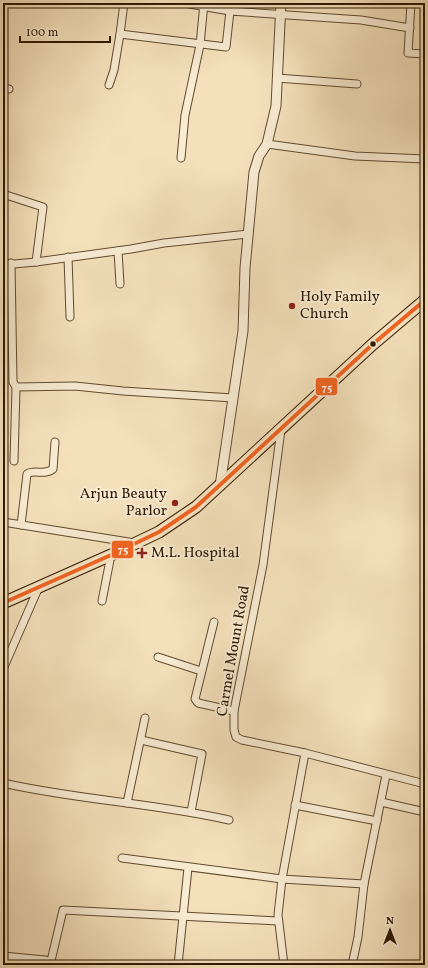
<svg xmlns="http://www.w3.org/2000/svg" width="428" height="968" viewBox="0 0 428 968" font-family="Vollkorn,serif">
<style>
.lines{fill:none;stroke-linecap:round;stroke-linejoin:round}
.minor-casing{stroke:#604b2f;stroke-width:9}
.tertiary-casing{stroke:#604b2f;stroke-width:11}
.primary-casing{stroke:#2e1900;stroke-width:13}
.minor{stroke:#f8ecd3;stroke-width:7}
.tertiary{stroke:#f8ecd3;stroke-width:9}
.primary{stroke:#f4e1bb;stroke-width:11}
.bus-1-casing{stroke:#f8ecd3;stroke-width:7}
.bus-1{stroke:#f26522;stroke-width:4}
.poi-dot{fill:#8f2418;stroke:#f8ecd3;stroke-width:1.5}
.bus-dot{fill:#2e1900;stroke:#f8ecd3;stroke-width:1.5}
.labels{text-anchor:middle;dominant-baseline:central;stroke-width:4;stroke-linejoin:round;paint-order:stroke}
.poi-label{font-size:15px;fill:#2e1900;stroke:#f8ecd3;text-anchor:start}
.street-label{font-size:15px;fill:#2e1900;stroke:#f8ecd3}
.line-badge{stroke:#f8ecd3;stroke-width:1.5}
.badge-label{font-size:11px;text-anchor:middle;font-weight:bold;fill:#fff}
</style>
<rect width="100%" height="100%" fill="#f4e1bb"/>
<filter id="stains"><feTurbulence type="fractalNoise" baseFrequency=".005" numOctaves="4"/><feColorMatrix values="0 0 0 0 .2 0 0 0 0 .09 0 0 0 0 .02 0 0 0 .5 -.17"/></filter>
<radialGradient id="worn" r=".72"><stop offset=".6" stop-color="#630" stop-opacity="0"/><stop offset="1" stop-color="#630" stop-opacity=".3"/></radialGradient>
<g class="lines">
<g class="minor-casing">
<g id="minor">
<polyline points="124,3 120,34 226,47 230,11 361,20 410,28"/>
<polyline points="184,3 230,11"/>
<polyline points="411,3 408,53 425,54"/>
<polyline points="277,78 357,84"/>
<polyline points="109,85 114,70 120,34"/>
<polyline points="3,87 9,89"/>
<polyline points="267,144 355,156 425,159"/>
<polyline points="181,158 185,115 200,45 204,3"/>
<polyline points="3,194 43,207 36,262"/>
<polyline points="118,251 120,284"/>
<polyline points="68,257 70,317"/>
<polyline points="11,263 13,382 16,387 75,386 123,391 233,398"/>
<polyline points="3,265 36,262 131,249 164,243 248,234"/>
<polyline points="281,430 263,565 234,711 234,730 236,737 242,740 305,753 282,879 278,915 284,965"/>
<polyline points="14,461 16,387"/>
<polyline points="3,522 135,543"/>
<path d="M21,525L27,474C35,469 45,476 53,469L55,442"/>
<polyline points="102,601 111,555"/>
<polyline points="214,622 195,699 198,703 234,711"/>
<polyline points="158,657 201,671"/>
<polyline points="3,669 38,589"/>
<polyline points="141,740 202,754 191,812"/>
<polyline points="305,753 425,784"/>
<path d="M3,783C77,800 155,803 229,820"/>
<polyline points="381,802 425,812"/>
<polyline points="127,803 145,718"/>
<polyline points="295,805 377,821"/>
<polyline points="122,858 282,879 364,884"/>
<polyline points="3,956 45,960 48,961 50,965"/>
<polyline points="50,965 63,910 278,921"/>
<polyline points="178,965 188,868"/>
<polyline points="352,965 358,937 364,884 386,775"/>
</g>
</g>
<g class="tertiary-casing">
<polyline id="tertiary" points="220,486 243,331 245,268 254,172 259,156 267,144 276,106 281,3"/>
</g>
<g class="primary-casing">
<polyline id="primary" points="3,603 111,555 159,532 196,507 373,344 425,300"/>
</g>
<use href="#minor" class="minor"/>
<use href="#tertiary" class="tertiary"/>
<use href="#primary" class="primary"/>
<g class="bus-1-casing">
<polyline id="bus-1" points="3,603 111,555 159,532 196,507 373,344 425,300"/>
</g>
<use href="#bus-1" class="bus-1"/>
</g>
<g class="poi-dot">
<circle cx="292" cy="306" r="4"/>
<circle cx="175" cy="503" r="4"/>
<path d="M140 547h4v4h4v4h-4v4h-4v-4h-4v-4h4z"/>
</g>
<circle class="bus-dot" cx="373" cy="344" r="3.5"/>
<g class="labels">
<g class="poi-label">
<text x="300" y="297">Holy Family<tspan x="300" dy="17">Church</tspan></text>
<text x="167" y="494" text-anchor="end">Arjun Beauty<tspan x="167" dy="17">Parlor</tspan></text>
<text x="151" y="553">M.L. Hospital</text>
</g>
<g class="street-label">
<text transform="translate(234 651) rotate(-80)">Carmel Mount Road</text>
</g>
</g>
<g class="line-badge">
<rect x="315" y="377" width="23" height="19" rx="4" fill="#f26522"/>
<rect x="111" y="540" width="23" height="19" rx="4" fill="#f26522"/>
</g>
<g class="badge-label">
<text x="327" y="391">75</text>
<text x="123" y="553">75</text>
</g>
<rect width="428" height="968" fill="none" stroke="#f4e1bb" stroke-width="16"/>
<rect x="4" y="4" width="420" height="960" fill="none" stroke="#2e1900" stroke-width="2"/>
<rect x="8" y="8" width="412" height="952" fill="none" stroke="#2e1900"/>
<g transform="translate(390 930)" stroke="#f8ecd3" stroke-width="3" paint-order="stroke">
<path d="M0-3L7 15L0 10L-7 15Z" fill="#2e1900"/>
<text y="-6" font-size="11" font-weight="bold" text-anchor="middle" fill="#2e1900">N</text>
</g>
<path d="M20 36v6h90v-6" fill="none" stroke="#2e1900" stroke-width="2"/>
<text x="26" y="36" font-size="12" fill="#2e1900" stroke="#f8ecd3" stroke-width="3" paint-order="stroke">100 m</text>
<rect width="100%" height="100%" filter="url(#stains)"/>
<rect width="100%" height="100%" fill="url(#worn)"/>
</svg>
